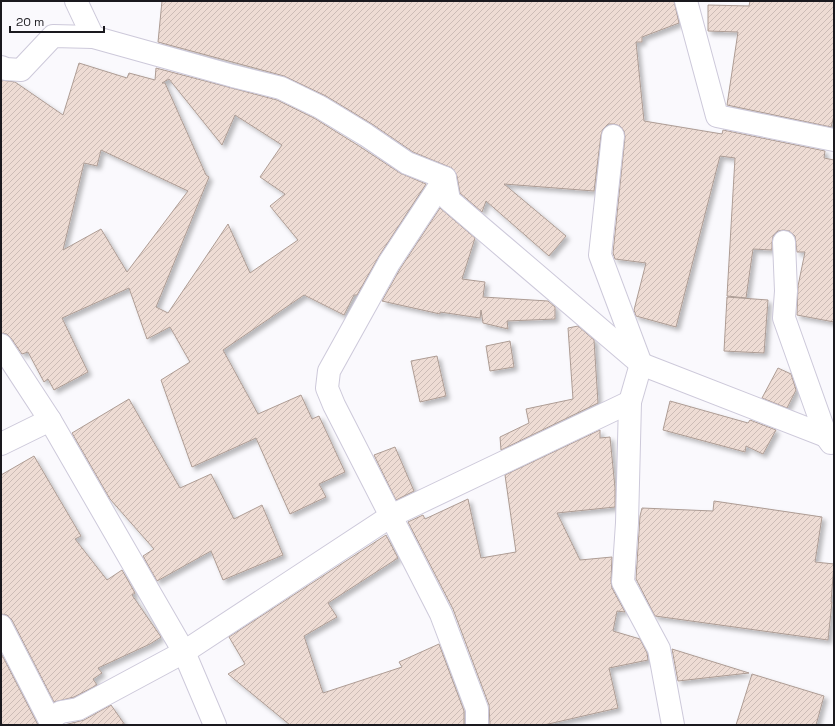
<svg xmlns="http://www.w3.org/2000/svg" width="835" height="726" viewBox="0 0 835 726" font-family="'Space Grotesk',sans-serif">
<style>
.building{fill:url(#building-hatch);stroke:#ad9c94;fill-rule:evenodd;filter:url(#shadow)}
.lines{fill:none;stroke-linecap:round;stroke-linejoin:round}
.minor-casing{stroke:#cdc9da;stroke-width:24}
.minor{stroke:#fff;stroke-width:22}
</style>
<defs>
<pattern id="building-hatch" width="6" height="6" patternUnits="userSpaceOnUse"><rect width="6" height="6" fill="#eedcd4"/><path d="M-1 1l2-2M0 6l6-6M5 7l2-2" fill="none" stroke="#ccbcb6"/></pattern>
<filter id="shadow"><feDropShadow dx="3.5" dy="3.5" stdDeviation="2" flood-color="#0004"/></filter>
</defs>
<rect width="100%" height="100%" fill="#faf9fd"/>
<g class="building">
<polygon points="162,1 674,1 679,23 642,37 642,42 636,42 644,121 722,134 723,130 825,151 824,158 834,160 834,322 797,315 798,286 805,252 797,252 795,236 789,231 783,230 778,231 773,236 772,243 772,250 753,249 746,298 727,296 735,158 720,156 676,327 636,316 634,310 646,263 615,259 613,253 625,137 624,131 620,126 614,124 608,124 603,129 601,135 594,191 504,184 566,236 549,256 486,201 482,212 460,193 457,176 452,168 413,152 372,124 326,96 284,76 158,42"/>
<polygon points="750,1 834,1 834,116 831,127 727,105 738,32 708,31 708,5 749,6"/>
<path d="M79,63L127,78L129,73L155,80L156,68L277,100L314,118L359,146L400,173L426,184L379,256L357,295H354L344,315L304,295L223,350L258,414L301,395L312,419L319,416L345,472L319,484L326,497L290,514L256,438L192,467L161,380L190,362L170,327L147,339L129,288L62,318L88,372L54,390L48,379L44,382L28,352L22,354L11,338L7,334L1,333V80L15,82L63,115ZM169,79L222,145L235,115L282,145L260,177L285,194L270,206L298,240L250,273L228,224L168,313L156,307L209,177L206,175L165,83H162ZM101,150L188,191L127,272L101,229L63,250L84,163L97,166Z"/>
<polygon points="440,208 475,238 462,279 485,282 483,297 548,301 555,307 555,319 507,321 508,329 483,323 481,310 480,318 440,312 440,314 382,301 400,269"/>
<polygon points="727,297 768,300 764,353 724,351"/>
<polygon points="578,326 594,340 598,403 501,450 500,437 529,423 526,409 573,399 568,328"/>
<polygon points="510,341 514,367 490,371 486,346"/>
<polygon points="437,356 446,396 420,402 411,361"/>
<polygon points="778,368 791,374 796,390 787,408 762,398"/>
<polygon points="129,399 180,488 211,474 234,519 262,505 283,555 223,580 211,551 157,581 143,556 154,549 110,499 72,433"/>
<polygon points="670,401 748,423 750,420 776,430 763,454 746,446 745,452 663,430"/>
<polygon points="600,430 600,438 610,437 615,488 615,507 557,513 580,560 612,557 611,581 612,588 625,612 617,611 613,631 640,639 647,653 648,660 609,668 618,708 544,725 490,725 489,705 453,609 408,522 423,515 425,519 468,499 481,558 516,552 505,475"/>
<polygon points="395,447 414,491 396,500 374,455"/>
<polygon points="34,456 81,536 75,539 107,580 122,570 135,593 132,595 161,637 150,644 98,668 102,673 93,679 97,685 74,697 54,702 12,620 7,615 1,614 1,475"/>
<polygon points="714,501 822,517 815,562 834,564 831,602 832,602 828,640 655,616 636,579 640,516 642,508 713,511"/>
<polygon points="386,535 398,558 328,603 337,617 304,636 323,693 402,667 399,662 439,644 464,711 464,725 290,725 228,674 245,664 229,637"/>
<polygon points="672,649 749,673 678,681"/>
<polygon points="1,653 38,725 1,725"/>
<polygon points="752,674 824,696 816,725 736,725"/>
<polygon points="111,705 125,725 64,725 84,720"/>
</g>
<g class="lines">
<g class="minor-casing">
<g id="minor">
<polyline points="76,1 93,37"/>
<polyline points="686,1 717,116 834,140"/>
<polyline points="1,67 6,69 21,70 53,36 93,37 233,76 281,88 320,107 366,135 407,163 445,178 449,200 641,364 826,436"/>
<polyline points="613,136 600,255 641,364 630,402 627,523 623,582 659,649 673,725"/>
<polyline points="445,178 389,263 329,371 327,388 334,405 441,614 477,709 477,725"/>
<polyline points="784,242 786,291 784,318 826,436 831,443"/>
<polyline points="1,345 50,420 184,652 215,725"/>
<polyline points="1,444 50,420"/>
<polyline points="1,626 49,719 61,712 78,709 184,652 391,516 630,402"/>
</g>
</g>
<use href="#minor" class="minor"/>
</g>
<rect width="835" height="726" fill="none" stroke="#1a191e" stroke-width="4"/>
<path d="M10 26v6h94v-6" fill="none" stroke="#1a191e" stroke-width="2"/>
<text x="16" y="26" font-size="12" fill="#1a191e" stroke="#faf9fd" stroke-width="3" paint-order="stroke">20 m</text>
</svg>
